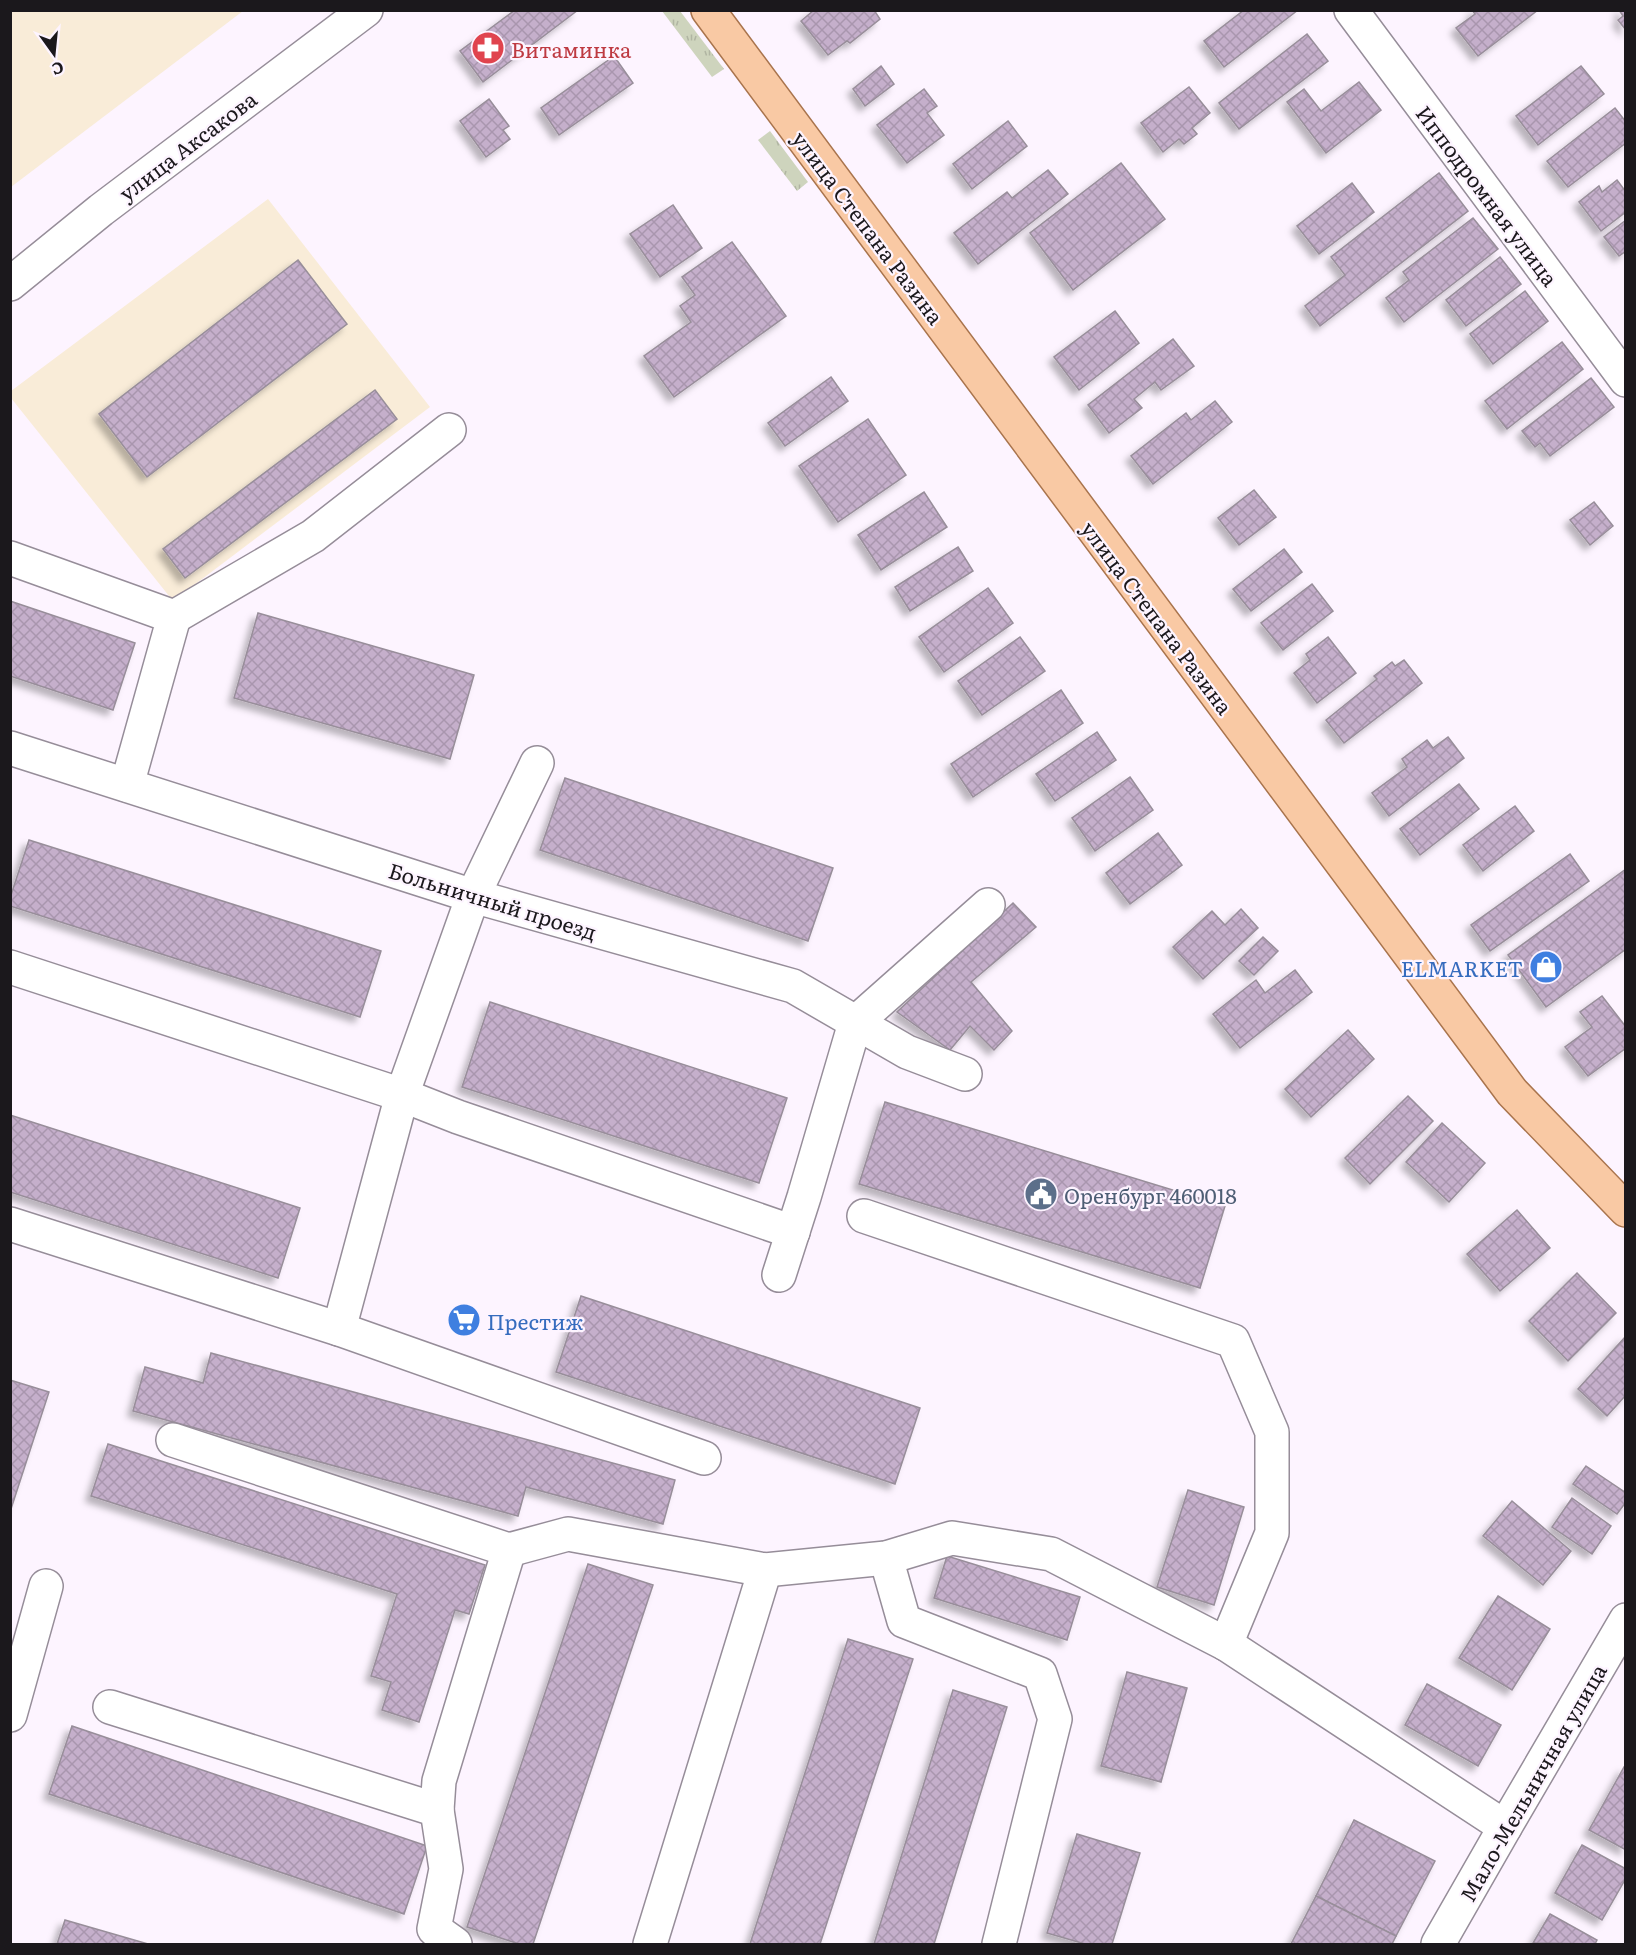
<svg xmlns="http://www.w3.org/2000/svg" width="1636" height="1955" viewBox="0 0 1636 1955" font-family="Literata,serif">
<style>
.medical{fill:#f9ecd8}
.grass{fill:url(#grass-tufts)}
.building{fill:url(#building-cross-hatch);stroke:#988e9a;stroke-width:1.5;filter:url(#shadow)}
.lines{fill:none;stroke-linecap:round;stroke-linejoin:round}
.minor-casing{stroke:#968d99;stroke-width:36}
.major-casing{stroke:#a9744d;stroke-width:36}
.minor{stroke:#fff;stroke-width:33}
.major{stroke:#f9c9a4;stroke-width:33}
.labels{text-anchor:middle;dominant-baseline:central;stroke-width:4.5;stroke-linejoin:round;paint-order:stroke}
.health-label{font-size:21px;fill:#be3a42;stroke:#fdf4ff;text-anchor:start}
.street-label{font-size:21px;fill:#1b181c;stroke:#fdf4ff}
.shop-label{font-size:21px;fill:#366cbe;stroke:#fdf4ff;text-anchor:end}
.service-label{font-size:21px;fill:#4e5e75;stroke:#fdf4ff;text-anchor:start}
</style>
<defs>
<pattern id="grass-tufts" width="24" height="20" patternUnits="userSpaceOnUse" patternTransform="scale(1.5)"><rect width="24" height="20" fill="#ced4bd"/><path d="M3 7l-1-3M5 7V3M7 7l1-3M15 17l-1-3M17 17v-4M19 17l1-3" fill="none" stroke="#b0b5a2"/></pattern>
<pattern id="building-cross-hatch" width="8" height="8" patternUnits="userSpaceOnUse" patternTransform="scale(1.5)"><rect width="8" height="8" fill="#c5afcb"/><path d="M0 0l8 8M0 8l8-8" fill="none" stroke="#a996ae"/></pattern>
<filter id="shadow"><feDropShadow dx="-5.5" dy="5.5" stdDeviation="3" flood-color="#0004"/></filter>
</defs>
<rect width="100%" height="100%" fill="#fdf4ff"/>
<g class="medical">
<polygon points="11,10 243,10 243,11 11,187"/>
<polygon points="268,199 430,407 173,601 11,398 11,391"/>
</g>
<g class="grass">
<polygon points="662,11 680,11 724,69 712,77"/>
<polygon points="770,131 808,182 797,191 758,140"/>
</g>
<g class="building">
<polygon points="515,10 578,10 483,82 460,51"/>
<polygon points="814,10 874,10 880,19 850,43 847,41 828,55 801,21"/>
<polygon points="1244,10 1298,10 1224,67 1204,41"/>
<polygon points="1472,10 1538,10 1478,56 1456,28 1475,14"/>
<polygon points="1619,10 1626,10 1626,30 1618,20 1623,16"/>
<polygon points="1307,34 1328,61 1239,129 1219,103"/>
<polygon points="614,56 633,83 559,135 541,108"/>
<polygon points="881,66 894,84 865,106 853,89"/>
<polygon points="1581,66 1604,94 1538,145 1516,116"/>
<polygon points="1359,82 1381,110 1326,153 1287,102 1304,89 1321,111"/>
<polygon points="1189,87 1210,113 1192,128 1197,134 1184,144 1179,139 1163,152 1141,123"/>
<polygon points="924,89 937,106 927,113 944,135 907,163 877,125"/>
<polygon points="489,99 509,126 503,130 510,139 486,157 460,121"/>
<polygon points="1615,108 1626,122 1626,143 1568,187 1547,161"/>
<polygon points="1008,121 1027,146 972,189 953,164"/>
<polygon points="1121,163 1165,219 1073,290 1030,233"/>
<polygon points="1048,170 1068,194 978,264 954,233 1007,192 1012,198"/>
<polygon points="1439,173 1468,211 1320,326 1305,306 1345,275 1331,257"/>
<polygon points="1617,180 1626,192 1626,212 1601,231 1579,202 1599,186 1602,192"/>
<polygon points="1352,183 1374,212 1319,254 1297,226"/>
<polygon points="673,205 702,248 660,277 630,234"/>
<polygon points="1473,218 1498,249 1404,322 1386,298 1409,280 1403,272"/>
<polygon points="1626,220 1626,251 1619,256 1604,237"/>
<polygon points="732,242 786,316 674,397 644,356 691,322 680,306 695,295 682,277"/>
<polygon points="1500,257 1521,284 1466,326 1446,300"/>
<polygon points="298,260 347,324 147,477 99,414"/>
<polygon points="1525,291 1548,321 1493,364 1470,334"/>
<polygon points="1115,311 1139,343 1079,390 1054,357"/>
<polygon points="1173,339 1194,366 1161,390 1155,382 1134,399 1142,408 1109,433 1088,405"/>
<polygon points="1562,342 1583,369 1507,429 1485,401"/>
<polygon points="831,377 848,401 785,446 768,423"/>
<polygon points="1591,378 1614,407 1550,456 1540,443 1535,447 1522,431"/>
<polygon points="375,390 397,419 185,578 163,549"/>
<polygon points="1215,401 1232,422 1153,484 1131,456 1186,413 1191,420"/>
<polygon points="868,419 906,475 838,522 799,466"/>
<polygon points="1254,490 1276,517 1239,545 1218,518"/>
<polygon points="924,492 947,527 881,570 858,535"/>
<polygon points="1594,502 1613,526 1590,545 1570,520"/>
<polygon points="958,547 973,571 910,611 895,587"/>
<polygon points="1284,549 1302,572 1251,611 1233,589"/>
<polygon points="1312,584 1333,611 1283,650 1261,623"/>
<polygon points="988,588 1013,623 944,672 919,637"/>
<polygon points="10,601 135,643 113,710 10,676"/>
<polygon points="258,613 474,675 450,759 234,698"/>
<polygon points="1020,637 1045,671 982,715 958,681"/>
<polygon points="1328,637 1356,673 1317,703 1294,673 1310,660 1306,654"/>
<polygon points="1404,660 1422,683 1344,743 1326,720 1377,679 1374,676 1392,662 1395,666"/>
<polygon points="1061,690 1083,723 973,797 951,764"/>
<polygon points="1097,732 1116,760 1055,801 1036,774"/>
<polygon points="1448,737 1464,758 1389,816 1372,793 1407,767 1402,759 1427,740 1433,748"/>
<polygon points="1130,777 1153,810 1095,851 1072,818"/>
<polygon points="565,778 833,868 808,941 540,850"/>
<polygon points="1459,784 1479,809 1420,855 1400,829"/>
<polygon points="1515,806 1534,831 1483,871 1463,845"/>
<polygon points="1158,833 1182,865 1130,904 1106,873"/>
<polygon points="29,840 381,951 360,1017 10,906 10,898"/>
<polygon points="1570,854 1589,881 1490,951 1471,925"/>
<polygon points="1626,869 1626,949 1546,1007 1508,955"/>
<polygon points="1013,903 1036,927 971,982 1012,1031 994,1050 970,1026 950,1050 897,1012"/>
<polygon points="1241,909 1258,928 1203,979 1173,947 1212,911 1225,925"/>
<polygon points="1263,937 1278,951 1254,975 1239,961"/>
<polygon points="1295,970 1312,992 1240,1048 1213,1014 1256,980 1265,993"/>
<polygon points="1602,996 1626,1027 1626,1048 1588,1076 1565,1047 1592,1027 1580,1012"/>
<polygon points="490,1002 787,1098 759,1183 462,1087"/>
<polygon points="1348,1030 1374,1059 1311,1117 1285,1089"/>
<polygon points="1408,1096 1433,1121 1370,1184 1345,1158"/>
<polygon points="885,1102 1225,1206 1200,1288 859,1184"/>
<polygon points="10,1115 300,1208 278,1278 10,1192"/>
<polygon points="1442,1123 1485,1163 1449,1202 1406,1162"/>
<polygon points="1517,1210 1550,1248 1500,1291 1467,1254"/>
<polygon points="1577,1273 1616,1313 1568,1361 1529,1321"/>
<polygon points="581,1296 920,1408 895,1484 556,1372"/>
<polygon points="1626,1336 1626,1395 1607,1416 1578,1389"/>
<polygon points="211,1353 675,1480 663,1524 526,1487 518,1516 133,1411 145,1367 203,1383"/>
<polygon points="10,1380 49,1392 10,1512"/>
<polygon points="108,1444 485,1565 469,1614 455,1610 419,1722 382,1710 391,1682 371,1676 397,1594 91,1496"/>
<polygon points="1586,1466 1626,1493 1626,1502 1617,1514 1573,1484"/>
<polygon points="1188,1490 1244,1507 1214,1605 1157,1587"/>
<polygon points="1572,1498 1611,1526 1592,1554 1552,1527"/>
<polygon points="1512,1501 1571,1551 1543,1585 1483,1536"/>
<polygon points="947,1556 1080,1597 1067,1640 934,1598"/>
<polygon points="588,1564 653,1585 533,1944 519,1944 467,1927"/>
<polygon points="1498,1596 1550,1629 1512,1690 1459,1658"/>
<polygon points="848,1639 913,1659 820,1944 750,1944"/>
<polygon points="1127,1672 1187,1688 1161,1782 1101,1766"/>
<polygon points="1427,1684 1501,1725 1478,1766 1405,1725"/>
<polygon points="953,1690 1007,1707 934,1944 874,1944"/>
<polygon points="72,1726 427,1846 404,1914 49,1794"/>
<polygon points="1624,1767 1626,1768 1626,1850 1589,1830"/>
<polygon points="1354,1820 1435,1861 1396,1936 1316,1896"/>
<polygon points="1077,1834 1140,1853 1112,1944 1085,1944 1047,1933"/>
<polygon points="1582,1845 1626,1869 1626,1878 1602,1920 1555,1893"/>
<polygon points="1316,1896 1396,1936 1392,1944 1291,1944"/>
<polygon points="1550,1914 1597,1940 1595,1944 1533,1943"/>
<polygon points="65,1920 148,1944 57,1944"/>
</g>
<g class="lines">
<g class="minor-casing">
<g id="minor">
<polyline points="1351,10 1626,380"/>
<polyline points="10,284 101,210 366,10"/>
<polyline points="10,558 174,617 127,785"/>
<polyline points="174,617 313,536 449,430"/>
<polyline points="10,748 473,896 793,986 907,1052 965,1074"/>
<polyline points="537,763 473,896 402,1095 339,1329 704,1458"/>
<polyline points="10,967 402,1095 458,1117 793,1232"/>
<polyline points="864,1216 1233,1341 1272,1432 1272,1533 1226,1644"/>
<polyline points="10,1224 339,1329"/>
<polyline points="779,1275 804,1197 855,1023 988,905"/>
<polyline points="173,1440 509,1550 568,1534 765,1570 886,1558 952,1538 1051,1554 1226,1644 1505,1827"/>
<polyline points="886,1558 904,1621 1040,1674 1055,1719 999,1944"/>
<polyline points="110,1707 437,1810 446,1869 434,1929 455,1944"/>
<polyline points="10,1715 46,1586"/>
<polyline points="437,1810 439,1781 509,1550"/>
<polyline points="650,1944 765,1570"/>
<polyline points="1438,1944 1505,1827 1626,1620"/>
</g>
</g>
<g class="major-casing">
<polyline id="major" points="708,10 1512,1092 1626,1210"/>
</g>
<use href="#minor" class="minor"/>
<use href="#major" class="major"/>
</g>
<defs>
<g id="pharmacy-disc" transform="scale(1.725)"><circle r="9.5" fill="#e0444e" stroke="#fdf4ff"/><path d="M-2-6h4v4h4v4h-4v4h-4v-4h-4v-4h4Z" fill="#fff"/></g>
<g id="shop-disc" transform="scale(1.725)"><circle r="9.5" fill="#3f7fe0" stroke="#fdf4ff"/><path d="M-5-2.5h2.3a2.7 3.5 0 0 1 5.4 0H5L5.5 6h-11ZM-1.5-2.5h3a1.5 2.3 0 0 0-3 0Z" fill="#fff"/></g>
<g id="civic-disc" transform="scale(1.725)"><circle r="9.5" fill="#5c6f8a" stroke="#fdf4ff"/><path d="M-.6-6.5H3V-4.5H.6V-3L4-1V1h2V6H-6V1h2V-1L-.6-3ZM-1.2 2.5V6h2.4V2.5Z" fill="#fff"/></g>
<g id="supermarket-disc" transform="scale(1.725)"><circle r="9.5" fill="#3f7fe0" stroke="#fdf4ff"/><path d="M-6-5.5h2.5l.6 2H6L4.5 2H-2.5L-4.4-4H-6ZM-1.5 3.2a1.3 1.3 0 1 0 .1 0ZM3 3.2a1.3 1.3 0 1 0 .1 0Z" fill="#fff"/></g>
</defs>
<g fill-rule="evenodd">
<use href="#pharmacy-disc" x="488" y="48"/>
<use href="#shop-disc" x="1546" y="967"/>
<use href="#civic-disc" x="1041" y="1194"/>
<use href="#supermarket-disc" x="464" y="1320"/>
</g>
<g class="labels">
<g class="health-label">
<text x="511" y="48">Витаминка</text>
</g>
<g class="street-label">
<text transform="translate(187 145) rotate(-37)">улица Аксакова</text>
<text transform="translate(1488 195) rotate(53)">Ипподромная улица</text>
<text transform="translate(869 227) rotate(53)">улица Степана Разина</text>
<text transform="translate(1158 617) rotate(53)">улица Степана Разина</text>
<text transform="translate(493 900) rotate(17)">Больничный проезд</text>
<text transform="translate(1532 1782) rotate(-60)">Мало-Мельничная улица</text>
</g>
<g class="shop-label">
<text x="1523" y="967">ELMARKET</text>
<text x="487" y="1320" text-anchor="start">Престиж</text>
</g>
<g class="service-label">
<text x="1064" y="1194">Оренбург 460018</text>
</g>
</g>
<rect width="1636" height="1955" fill="none" stroke="#1b181c" stroke-width="24"/>
<g transform="translate(54 54) rotate(165)" stroke="#fdf4ff" stroke-width="4.5" paint-order="stroke">
<path d="M0-4.5L10 22L0 15L-10 22Z" fill="#1b181c"/>
<text y="-9" font-size="16" font-weight="bold" text-anchor="middle" fill="#1b181c">С</text>
</g>
</svg>
